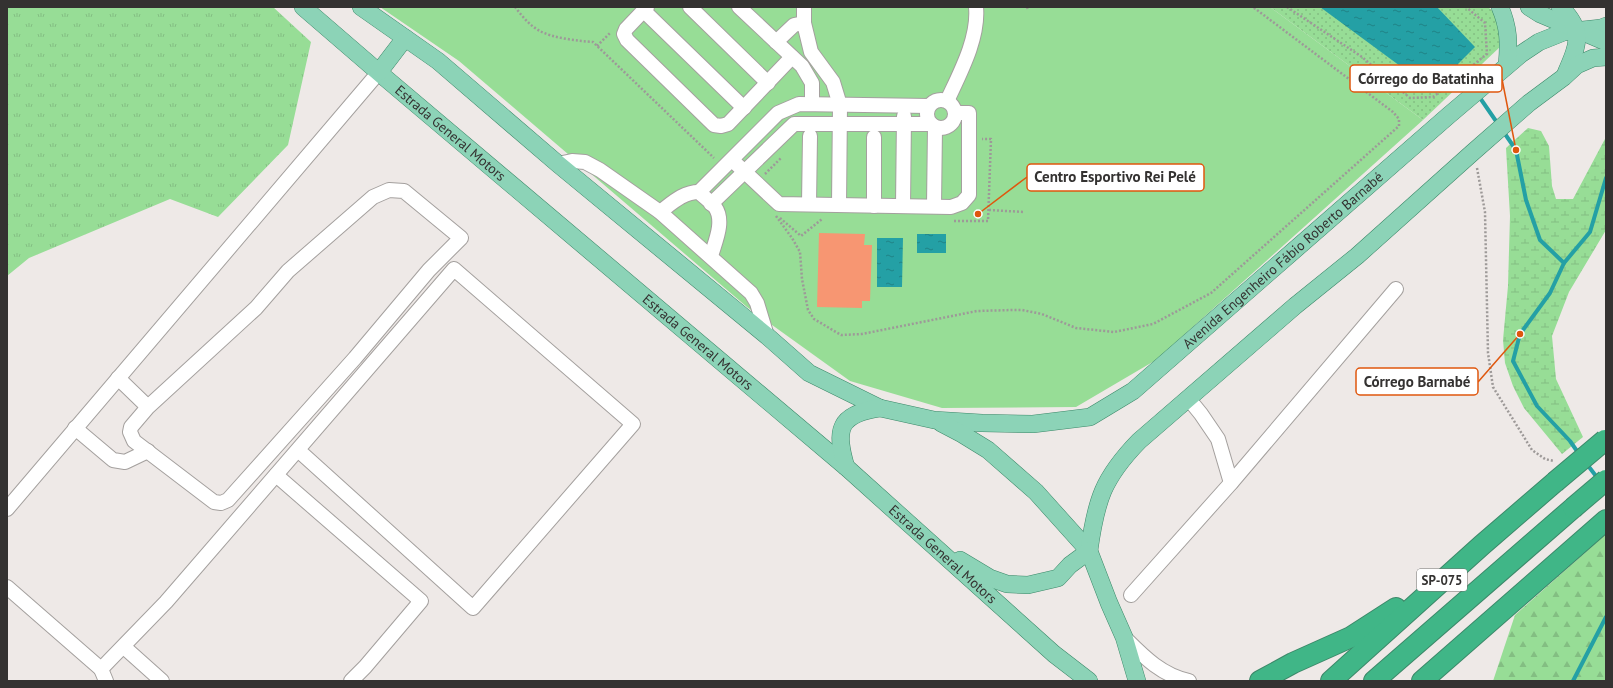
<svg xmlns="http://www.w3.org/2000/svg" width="1613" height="688" viewBox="0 0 1613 688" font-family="'PT Sans',sans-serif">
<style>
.grass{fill:url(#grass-tufts)}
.forest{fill:url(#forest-firs)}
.wetland{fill:url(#wetland-marsh)}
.park{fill:url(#park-dots)}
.garden{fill:#97dd96}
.water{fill:url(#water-ripples)}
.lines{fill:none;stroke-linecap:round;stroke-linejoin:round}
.stream{stroke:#24a0a5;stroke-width:4}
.building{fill:#f79672}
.minor-casing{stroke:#a4a09e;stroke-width:16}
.major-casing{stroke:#3c8869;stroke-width:18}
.highway-casing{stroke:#3c8869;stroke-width:22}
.path{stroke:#9d9998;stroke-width:2.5;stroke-dasharray:2 2;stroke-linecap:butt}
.minor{stroke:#fff;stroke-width:14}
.major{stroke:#8cd3b7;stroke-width:17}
.highway{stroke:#40b687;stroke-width:20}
.highway-bridge-casing{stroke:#3c8869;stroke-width:22;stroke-linecap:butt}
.highway-bridge{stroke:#40b687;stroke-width:20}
.labels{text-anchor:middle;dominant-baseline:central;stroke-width:4;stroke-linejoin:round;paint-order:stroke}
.shield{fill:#fff;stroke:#71706f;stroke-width:1}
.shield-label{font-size:13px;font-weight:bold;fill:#343231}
.street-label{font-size:14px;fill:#343231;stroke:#fff}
.leader{fill:none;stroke:#df570e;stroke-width:1.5}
.callout-dot{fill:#df570e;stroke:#fff;stroke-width:1.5}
.callout{fill:#fff;stroke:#df570e;stroke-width:1.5}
.callout-label{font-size:15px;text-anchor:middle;font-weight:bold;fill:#343231}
</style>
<defs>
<pattern id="grass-tufts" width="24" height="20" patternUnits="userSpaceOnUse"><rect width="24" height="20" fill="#97dd96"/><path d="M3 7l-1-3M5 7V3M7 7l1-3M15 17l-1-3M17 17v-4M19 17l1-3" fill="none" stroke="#83be82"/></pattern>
<pattern id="forest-firs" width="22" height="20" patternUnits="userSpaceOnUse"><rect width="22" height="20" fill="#97dd96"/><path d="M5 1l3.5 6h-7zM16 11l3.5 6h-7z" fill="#83be82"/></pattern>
<pattern id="wetland-marsh" width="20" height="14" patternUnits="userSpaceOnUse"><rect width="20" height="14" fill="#97dd96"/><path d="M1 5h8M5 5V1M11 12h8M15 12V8" fill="none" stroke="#83be82"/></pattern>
<pattern id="park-dots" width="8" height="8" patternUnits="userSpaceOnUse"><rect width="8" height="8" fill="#97dd96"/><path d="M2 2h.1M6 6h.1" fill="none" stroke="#83be82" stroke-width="1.8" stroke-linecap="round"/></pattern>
<pattern id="water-ripples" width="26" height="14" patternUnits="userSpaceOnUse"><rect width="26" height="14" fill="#24a0a5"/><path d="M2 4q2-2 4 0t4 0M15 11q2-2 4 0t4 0" fill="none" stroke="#208387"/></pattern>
</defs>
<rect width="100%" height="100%" fill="#eee9e7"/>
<polygon class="grass" points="7,7 273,7 311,42 288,145 218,217 170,199 29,258 7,276"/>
<polygon class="forest" points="1606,534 1606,674 1605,681 1493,681 1515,615"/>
<polygon class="wetland" points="1528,128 1541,131 1549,146 1552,186 1556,199 1573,199 1606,137 1606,230 1569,292 1552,336 1556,379 1583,437 1562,454 1524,408 1513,386 1505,363 1503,340 1508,286 1510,216 1506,148"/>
<polygon class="park" points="1270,7 1488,7 1495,13 1502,45 1423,120"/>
<polygon class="garden" points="380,7 1270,7 1423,120 1156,360 1076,407 942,408 850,381 747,307 459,61"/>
<g class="water">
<polygon points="1320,7 1437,7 1475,47 1441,81 1415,77"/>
<rect x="917" y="234" width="29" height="19"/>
<polygon points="877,238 903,238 902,287 877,287"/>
</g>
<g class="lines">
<g class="stream">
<polyline points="1453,61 1474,90"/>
<polyline points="1478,95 1498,124"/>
<polyline points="1503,131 1516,150 1526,200 1540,240 1564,263"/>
<polyline points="1579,454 1570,441 1537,406 1513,361 1520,334 1550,293 1564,263 1590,232 1606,178"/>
<polyline points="1586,463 1599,480"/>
<polyline points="1573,681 1606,617"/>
</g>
</g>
<polygon class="building" points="819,233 865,234 864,245 872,245 870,301 862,301 862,308 817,307"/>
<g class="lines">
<g class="minor-casing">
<g id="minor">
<polyline points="647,7 626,29 624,34 627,40 714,125 721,126 728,124 792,57"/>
<polyline points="690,7 768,83"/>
<polyline points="739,7 802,66 812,83 812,104"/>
<polyline points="804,7 804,23 811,52 833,82 840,105 839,205"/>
<polyline points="644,11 744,108"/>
<polyline points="776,42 794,25 804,23"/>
<circle cx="941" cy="114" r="14"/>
<path d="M947,101C960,73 979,38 976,7"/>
<polyline points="732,160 779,204 951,207 962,203 969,195 969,113 956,113"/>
<polyline points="558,164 572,161 585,162 600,170 660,212 751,293 757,303 767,336"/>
<polyline points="699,192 778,113 799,104 929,106"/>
<polyline points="711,204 794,124 931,124"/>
<polyline points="809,204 810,136"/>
<polyline points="874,206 874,137"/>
<polyline points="903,206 904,116"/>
<polyline points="934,206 935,127"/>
<path d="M660,212C672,203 683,192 699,192C704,197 711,202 715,207C725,221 715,242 711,256"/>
<polyline points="118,378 148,407 256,308 288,271 373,197 389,190 404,191 461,238 429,270 355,358 228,500 221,503 214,502 134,441 130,432 131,427 148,407"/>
<polyline points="1188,398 1201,414 1218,439 1231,483"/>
<polyline points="75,428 113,460 125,462 148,451"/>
<polyline points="276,475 421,601 365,667 351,681"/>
<polyline points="7,509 379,72"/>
<polyline points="7,587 101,669 166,602 454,269 633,424 473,608 298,450"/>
<polyline points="1131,595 1231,483 1396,289"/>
<path d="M1124,637C1143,656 1161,675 1189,681"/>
<polyline points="124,647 162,681"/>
<polyline points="101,669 106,681"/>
</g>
</g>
<g class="major-casing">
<g id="major">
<path id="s1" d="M303,7L383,76L846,467L1054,654L1089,681"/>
<path id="s2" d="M361,7L438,61L558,164L767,336L809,373L880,408L934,420L982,423L1033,424L1090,417L1133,391L1448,116L1521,54L1539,42L1564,32L1601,28L1606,26"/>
<path d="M1500,7C1509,28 1509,43 1507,65"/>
<polyline points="1529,7 1540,14 1606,42"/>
<path d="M1560,7C1585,30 1578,45 1566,73"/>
<polyline points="379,72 405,38"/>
<polyline points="941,423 962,434 988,450 1036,492 1089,551 1109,603 1124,637 1137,681"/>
<path d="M846,467C835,430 838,414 880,408"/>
<path d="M1089,551C1096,500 1103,478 1139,441L1295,306L1357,256L1472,153L1529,103L1564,77L1577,65L1593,58L1606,57"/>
<polyline points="960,560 990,578 1007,584 1028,585 1058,578 1070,565 1089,551"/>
</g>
</g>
<g class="highway-casing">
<g id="highway">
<polyline points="1260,681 1293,663 1351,637 1396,608"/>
<polyline points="1331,681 1482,545 1555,482"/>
<polyline points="1374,681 1573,508"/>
<polyline points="1422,681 1606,520"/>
</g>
</g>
<g class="path">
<path d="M515,7C522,16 530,26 540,31C552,38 579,41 593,42L714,158"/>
<polyline points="1027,7 1028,10"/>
<polyline points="1287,7 1362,57 1410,98 1433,97 1487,54 1485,23 1466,7"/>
<polyline points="597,46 611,32"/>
<polyline points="1477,168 1485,212 1488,353 1493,387 1532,450 1545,459 1554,461"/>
<polyline points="765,174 781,158"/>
<polyline points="989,210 1024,212"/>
<polyline points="776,216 792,238 800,252 802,279 808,310 814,319 841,335 862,334 977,311 1012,310 1022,310 1042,314 1076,328 1114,332 1153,324 1211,293 1399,126 1399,119 1393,112 1253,7"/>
<polyline points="780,218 801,236 822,219"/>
<polyline points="954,221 988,221 991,139 982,139"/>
</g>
<use href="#minor" class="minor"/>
<use href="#major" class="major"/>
<use href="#highway" class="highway"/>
<g class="highway-bridge-casing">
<g id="highway-bridge">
<polyline points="1555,482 1605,440"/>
<polyline points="1573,508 1606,480"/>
</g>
</g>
<use href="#highway-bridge" class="highway-bridge"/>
</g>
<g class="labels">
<rect class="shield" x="1417" y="569" width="50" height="22" rx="3"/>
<g class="shield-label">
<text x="1442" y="580">SP-075</text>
</g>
<g class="street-label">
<text stroke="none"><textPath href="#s1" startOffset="194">Estrada General Motors</textPath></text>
<text stroke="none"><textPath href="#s2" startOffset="1119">Avenida Engenheiro Fábio Roberto Barnabé</textPath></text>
<text stroke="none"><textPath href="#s1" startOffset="518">Estrada General Motors</textPath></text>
<text stroke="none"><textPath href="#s1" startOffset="842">Estrada General Motors</textPath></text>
</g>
</g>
<path class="leader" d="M1516 150L1502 79M978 214L1027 177M1520 334L1478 382"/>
<g class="callout-dot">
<circle cx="1516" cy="150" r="4"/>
<circle cx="978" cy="214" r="4"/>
<circle cx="1520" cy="334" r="4"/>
</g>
<g class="callout">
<rect x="1350" y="65" width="152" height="27" rx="4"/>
<rect x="1027" y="164" width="177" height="27" rx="4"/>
<rect x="1356" y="368" width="122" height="27" rx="4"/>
</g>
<g class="callout-label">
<text x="1426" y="84">Córrego do Batatinha</text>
<text x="1115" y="182">Centro Esportivo Rei Pelé</text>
<text x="1417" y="387">Córrego Barnabé</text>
</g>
<rect width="1613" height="688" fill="none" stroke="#343231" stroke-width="16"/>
</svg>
